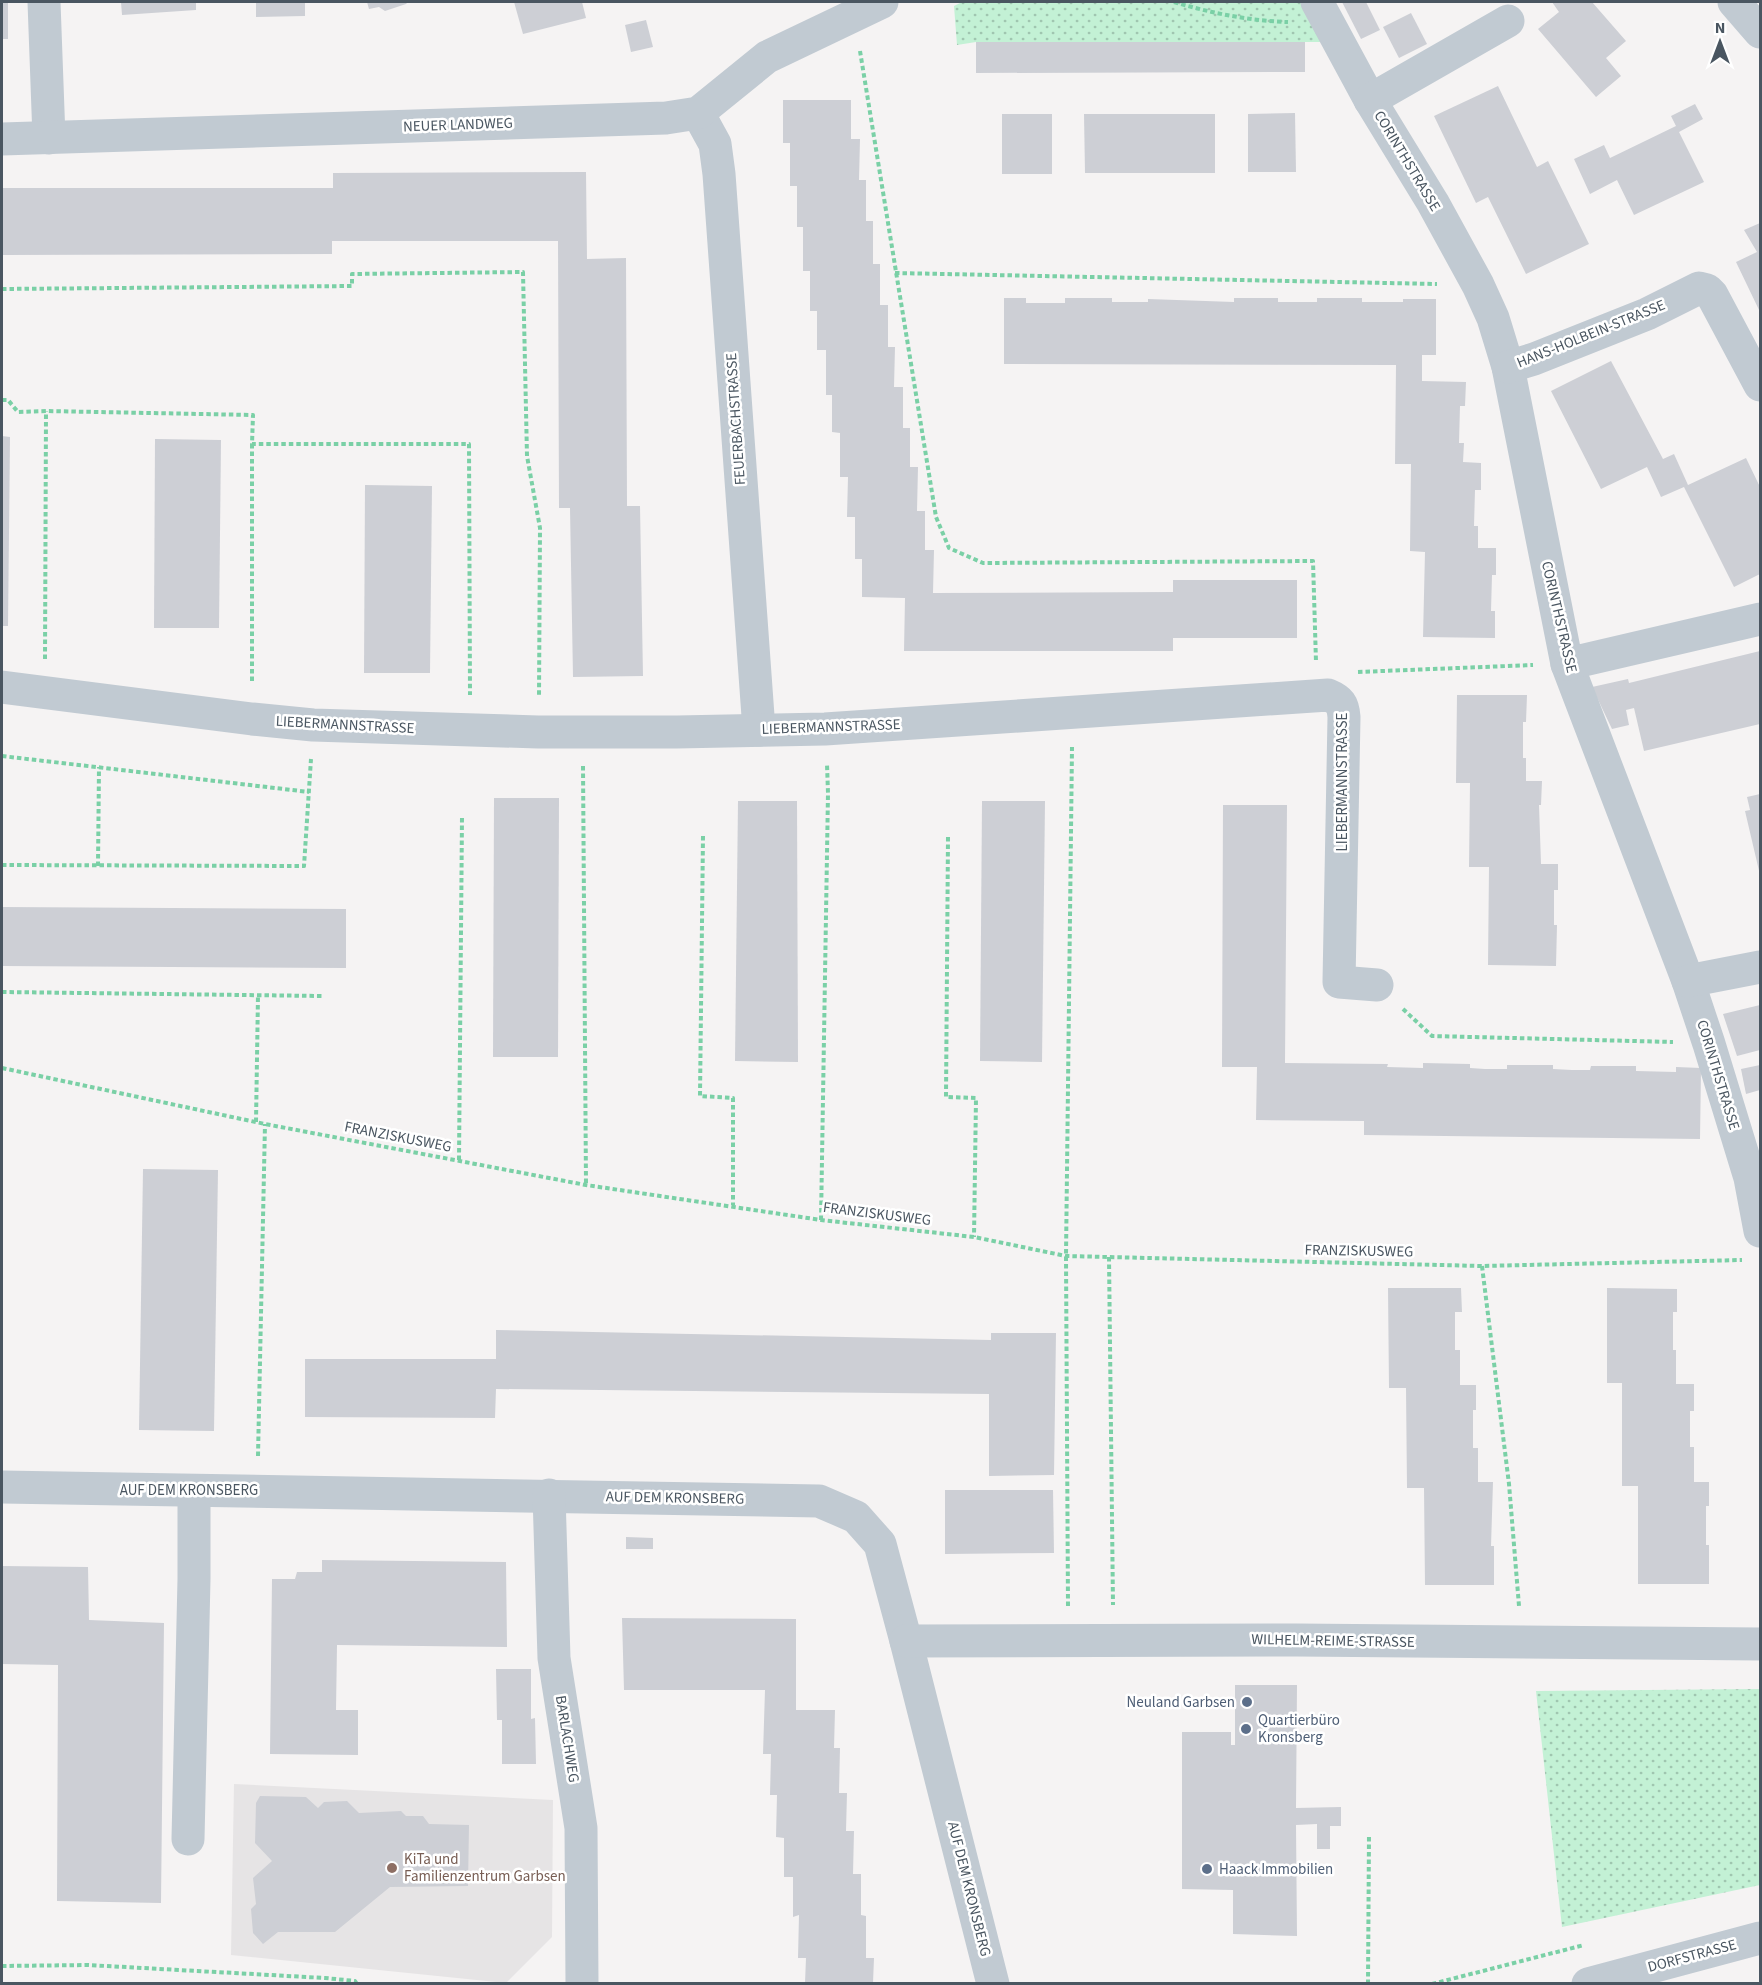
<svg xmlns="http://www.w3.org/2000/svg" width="1762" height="1985" viewBox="0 0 1762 1985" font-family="'Source Sans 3',sans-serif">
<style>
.education{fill:#e6e4e5}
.park{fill:url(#park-dots)}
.building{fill:#cdcfd5}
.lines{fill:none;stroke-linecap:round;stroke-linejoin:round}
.path{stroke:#7ad0a6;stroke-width:4;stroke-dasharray:4.5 3;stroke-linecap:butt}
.minor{stroke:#c1cad2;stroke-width:33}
.service-dot{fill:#5c6f8a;stroke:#fff;stroke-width:2}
.education-dot{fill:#8d6e63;stroke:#fff;stroke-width:2}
.labels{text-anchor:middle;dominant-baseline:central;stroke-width:5;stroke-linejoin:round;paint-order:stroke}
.street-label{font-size:15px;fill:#4a5661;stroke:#fff}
.service-label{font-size:15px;fill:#4e5e75;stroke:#fff;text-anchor:start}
.education-label{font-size:15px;fill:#785e54;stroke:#fff;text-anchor:start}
</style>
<defs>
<pattern id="park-dots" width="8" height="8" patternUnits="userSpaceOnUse" patternTransform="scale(1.5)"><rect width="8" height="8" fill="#c3f1d5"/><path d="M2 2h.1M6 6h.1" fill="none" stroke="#a0c6b0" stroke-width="1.8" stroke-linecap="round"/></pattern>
</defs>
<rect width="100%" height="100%" fill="#f5f3f3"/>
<polygon class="education" points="234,1784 553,1800 552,1937 506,1983 231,1955"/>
<g class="park">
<polygon points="962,2 1303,2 1323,42 976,42 957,45 954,6"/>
<polygon points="1760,1689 1760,1885 1562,1927 1536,1691"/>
</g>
<g class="building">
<rect x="2" y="2" width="6" height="37"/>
<polygon points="121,2 196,2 196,10 122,15"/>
<polygon points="256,2 305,2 305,16 256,17"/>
<polygon points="367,2 408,2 406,4 385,11 379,7 369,9"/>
<polygon points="514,2 582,2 586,18 523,34"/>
<polygon points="1342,2 1366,2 1380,30 1361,39"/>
<polygon points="1552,2 1592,2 1626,41 1606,58 1621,76 1596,97 1538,29 1559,12"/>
<polygon points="1411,13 1427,44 1399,58 1383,27"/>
<polygon points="646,20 653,47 631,52 625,25"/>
<polygon points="976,42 1305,42 1305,72 976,73"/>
<polygon points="1498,86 1537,167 1548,161 1589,244 1526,274 1488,197 1476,203 1434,116"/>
<polygon points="783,100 851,100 851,139 860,139 859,180 866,180 866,221 873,221 873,264 880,264 880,305 888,305 888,347 895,347 894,387 903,387 903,428 910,428 910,467 918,467 917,511 925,511 925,550 934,550 933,593 1173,592 1173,580 1297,580 1297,638 1173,638 1173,651 904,651 905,598 862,597 862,559 855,559 855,517 847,517 848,477 840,477 840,433 832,432 832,395 826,395 826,350 817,350 817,311 810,311 810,271 803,271 803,227 797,227 797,186 790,186 790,143 783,143"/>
<polygon points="1695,104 1703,119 1679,132 1704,182 1634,215 1617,180 1590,194 1574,159 1604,145 1610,158 1676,126 1671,116"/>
<polygon points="1295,113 1296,172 1248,172 1248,114"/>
<rect x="1002" y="114" width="50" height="60"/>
<polygon points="1084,114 1215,114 1215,173 1085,173"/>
<polygon points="586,172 587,259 626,258 627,506 640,506 643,676 573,677 570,508 559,508 558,241 332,241 332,254 2,255 2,188 333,188 333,173"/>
<polygon points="1760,223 1760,312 1736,262 1757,252 1744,230"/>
<polygon points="1004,298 1026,298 1026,303 1065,303 1065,298 1112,298 1112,302 1148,302 1148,299 1234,302 1234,298 1278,298 1278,302 1317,302 1317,298 1362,298 1362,302 1403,302 1403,299 1436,299 1436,355 1422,355 1422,381 1466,382 1465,406 1460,406 1459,443 1464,443 1463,462 1481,463 1481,490 1475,490 1474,526 1478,526 1478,548 1496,548 1496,575 1492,575 1491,611 1495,611 1495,638 1423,637 1425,552 1410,551 1411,464 1395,464 1396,365 1004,364"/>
<polygon points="1611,361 1663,459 1674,454 1688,485 1746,458 1760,487 1760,574 1734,587 1684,487 1661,497 1647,467 1601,489 1551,391"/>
<polygon points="2,436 10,437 8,626 2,626"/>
<polygon points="155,439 221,440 219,628 154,628"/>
<polygon points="365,485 432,486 430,673 364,673"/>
<polygon points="1760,651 1760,724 1644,751 1634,708 1626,710 1629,725 1612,729 1592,687 1628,679 1629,683"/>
<polygon points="1457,695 1527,695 1526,722 1523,722 1523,758 1526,758 1526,781 1542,781 1541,805 1539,805 1541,864 1558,864 1558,890 1554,890 1554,925 1557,925 1556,966 1488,965 1489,867 1469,867 1470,783 1456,783"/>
<polygon points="1760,794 1760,875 1745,811 1750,810 1747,797"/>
<polygon points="494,798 559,798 558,1057 493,1057"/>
<polygon points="738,801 797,801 798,1062 735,1061"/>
<polygon points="982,801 1045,801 1042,1062 980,1061"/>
<polygon points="1223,805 1287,805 1285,1063 1388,1064 1387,1067 1423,1068 1423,1063 1470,1064 1470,1068 1485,1069 1507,1069 1507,1065 1553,1065 1553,1069 1572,1070 1590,1070 1591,1066 1636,1066 1636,1071 1676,1072 1676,1067 1701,1068 1700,1139 1364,1135 1364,1121 1256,1120 1257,1067 1222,1067"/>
<polygon points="2,907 346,909 346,968 2,966"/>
<polygon points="1760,1005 1760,1050 1737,1056 1723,1014"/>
<polygon points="1760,1065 1760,1090 1746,1094 1741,1069"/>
<polygon points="143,1169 218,1170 214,1431 139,1430"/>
<polygon points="1388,1288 1461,1288 1462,1312 1455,1312 1455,1350 1460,1350 1460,1385 1476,1385 1476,1410 1473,1410 1473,1448 1478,1448 1478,1482 1493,1482 1491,1546 1494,1546 1494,1585 1425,1585 1424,1488 1407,1488 1406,1388 1389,1388"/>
<polygon points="1607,1288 1677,1289 1677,1312 1673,1312 1673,1350 1676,1350 1676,1384 1694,1384 1694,1411 1690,1411 1690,1447 1694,1447 1694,1482 1709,1482 1709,1506 1706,1506 1706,1545 1709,1545 1709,1584 1638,1584 1638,1486 1622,1486 1622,1383 1607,1383"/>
<polygon points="496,1330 991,1340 991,1333 1056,1333 1054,1475 989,1476 989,1394 496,1389 495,1418 305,1417 305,1359 496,1359"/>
<polygon points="945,1490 1053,1490 1054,1553 945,1554"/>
<polygon points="626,1537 653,1538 653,1549 626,1549"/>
<polygon points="322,1560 506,1562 507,1647 337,1645 336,1710 358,1710 358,1755 270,1754 272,1579 295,1579 297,1572 322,1572"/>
<polygon points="2,1566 88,1567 89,1620 164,1623 161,1903 57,1901 58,1665 2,1664"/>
<polygon points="622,1618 796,1619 796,1710 835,1710 834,1748 840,1748 839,1793 847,1793 846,1831 854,1831 853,1874 861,1874 861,1915 866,1916 866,1958 874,1958 873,1983 805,1983 806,1958 798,1958 799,1915 793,1917 793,1877 784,1877 784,1838 776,1837 777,1795 770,1795 771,1754 763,1754 765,1690 624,1690"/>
<polygon points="496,1669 531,1669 531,1719 535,1718 536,1764 502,1764 502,1720 497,1720"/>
<polygon points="1235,1685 1297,1685 1296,1808 1341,1807 1341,1826 1330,1826 1330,1849 1317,1849 1317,1824 1296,1825 1297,1936 1233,1934 1233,1890 1182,1889 1182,1732 1231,1732 1231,1745 1235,1745"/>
<polygon points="260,1796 306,1797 318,1808 324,1802 347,1801 359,1813 401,1811 406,1816 423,1816 429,1824 469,1825 468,1886 390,1887 335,1932 278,1932 263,1944 253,1933 251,1909 256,1904 253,1878 272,1861 255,1843 256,1803"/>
</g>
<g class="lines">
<g class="path">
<path d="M1174,2C1211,13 1250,21 1288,22"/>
<polyline points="860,51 936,517 949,548 983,563 1313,561 1316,662"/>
<polyline points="895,273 1437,284"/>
<polyline points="2,289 352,286 352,274 523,272 527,456 540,528 539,697"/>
<polyline points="2,400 8,400 18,412 46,411 253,415 252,444 469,444 470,695"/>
<polyline points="252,444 252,683"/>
<polyline points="45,659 46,411"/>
<polyline points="1358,672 1533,665"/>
<polyline points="2,756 309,792"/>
<polyline points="583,766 586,1185"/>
<polyline points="703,836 700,1096 733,1098 733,1205"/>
<polyline points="948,837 946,1097 976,1098 974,1237"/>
<polyline points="2,865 304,866 311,759"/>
<polyline points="98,866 99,767"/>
<polyline points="2,992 323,996"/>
<polyline points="1403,1009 1432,1036 1673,1042"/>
<polyline points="2,1068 265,1124 586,1185 821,1220 974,1237 1066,1256 1482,1266 1742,1260"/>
<polyline points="256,1122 258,995"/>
<polyline points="459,1160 462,817"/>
<polyline points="821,1220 828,793 827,764"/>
<polyline points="1109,1257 1113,1605"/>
<polyline points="1482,1266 1509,1484 1519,1606"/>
<polyline points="258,1456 265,1124"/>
<polyline points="1068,1606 1066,1256 1072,747"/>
<polyline points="2,1966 88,1965 325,1978 355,1981 357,1984"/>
<polyline points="1368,1984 1369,1834"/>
<polyline points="1432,1984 1584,1945"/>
</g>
<g class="minor">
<polyline points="44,2 49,138"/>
<polyline points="1317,2 1370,100 1433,203 1478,285 1493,318 1508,367 1567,664 1688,981 1709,1044 1750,1178 1760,1231"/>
<polyline points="1734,2 1760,32"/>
<polyline points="1370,100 1508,21"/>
<polyline points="698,113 715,144 719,174 759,730"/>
<polyline points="2,139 666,118 698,113 767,57 882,2"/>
<polyline points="1508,367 1534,359 1647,314 1699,288 1707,290 1712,295 1760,385"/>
<polyline points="1567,664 1760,619"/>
<path d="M2,687L252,719L313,725L538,732H677L825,729L1328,695C1340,700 1343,704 1344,717L1339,982L1377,985"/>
<polyline points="1688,981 1760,967"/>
<polyline points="2,1487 819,1501 856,1517 880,1544 906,1641 993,1984"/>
<polyline points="549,1495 554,1658 581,1828 582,1984"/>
<polyline points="906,1641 1297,1640 1760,1644"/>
<polyline points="188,1839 194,1579 194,1491"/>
<polyline points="1588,1984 1760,1938"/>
</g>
</g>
<g class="service-dot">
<circle cx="1247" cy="1702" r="6"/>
<circle cx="1246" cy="1729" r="6"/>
<circle cx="1207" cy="1869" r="6"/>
</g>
<circle class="education-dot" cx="392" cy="1868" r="6"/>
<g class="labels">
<g class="street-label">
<text transform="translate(458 125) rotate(-2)">NEUER LANDWEG</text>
<text transform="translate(1407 161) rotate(59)">CORINTHSTRASSE</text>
<text transform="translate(1591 334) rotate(-22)">HANS-HOLBEIN-STRASSE</text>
<text transform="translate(736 419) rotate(-94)">FEUERBACHSTRASSE</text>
<text transform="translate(1559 617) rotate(77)">CORINTHSTRASSE</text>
<text transform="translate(345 725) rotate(3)">LIEBERMANNSTRASSE</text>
<text transform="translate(831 727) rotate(-2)">LIEBERMANNSTRASSE</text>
<text transform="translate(1342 782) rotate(-90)">LIEBERMANNSTRASSE</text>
<text transform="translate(1718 1075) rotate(73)">CORINTHSTRASSE</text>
<text transform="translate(398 1137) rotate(11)">FRANZISKUSWEG</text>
<text transform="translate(877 1214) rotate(7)">FRANZISKUSWEG</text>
<text transform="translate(1359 1251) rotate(1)">FRANZISKUSWEG</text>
<text x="189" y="1490">AUF DEM KRONSBERG</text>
<text transform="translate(675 1498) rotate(1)">AUF DEM KRONSBERG</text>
<text transform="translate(1333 1641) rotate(1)">WILHELM-REIME-STRASSE</text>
<text transform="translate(567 1739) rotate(81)">BARLACHWEG</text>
<text transform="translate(969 1889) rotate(76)">AUF DEM KRONSBERG</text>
<text transform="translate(1692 1956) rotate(-15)">DORFSTRASSE</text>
</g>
<g class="service-label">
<text x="1235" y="1702" text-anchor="end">Neuland Garbsen</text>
<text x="1258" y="1720">Quartierbüro<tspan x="1258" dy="17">Kronsberg</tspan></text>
<text x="1219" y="1869">Haack Immobilien</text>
</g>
<g class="education-label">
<text x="404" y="1859">KiTa und<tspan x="404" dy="17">Familienzentrum Garbsen</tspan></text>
</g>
</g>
<rect width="1762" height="1985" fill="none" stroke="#4a5661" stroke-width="6"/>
<g transform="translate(1720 42)" stroke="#ffffff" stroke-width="4.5" paint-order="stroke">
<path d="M0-4.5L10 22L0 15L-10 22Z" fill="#4a5661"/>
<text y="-9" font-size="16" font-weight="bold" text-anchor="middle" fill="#4a5661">N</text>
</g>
</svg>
